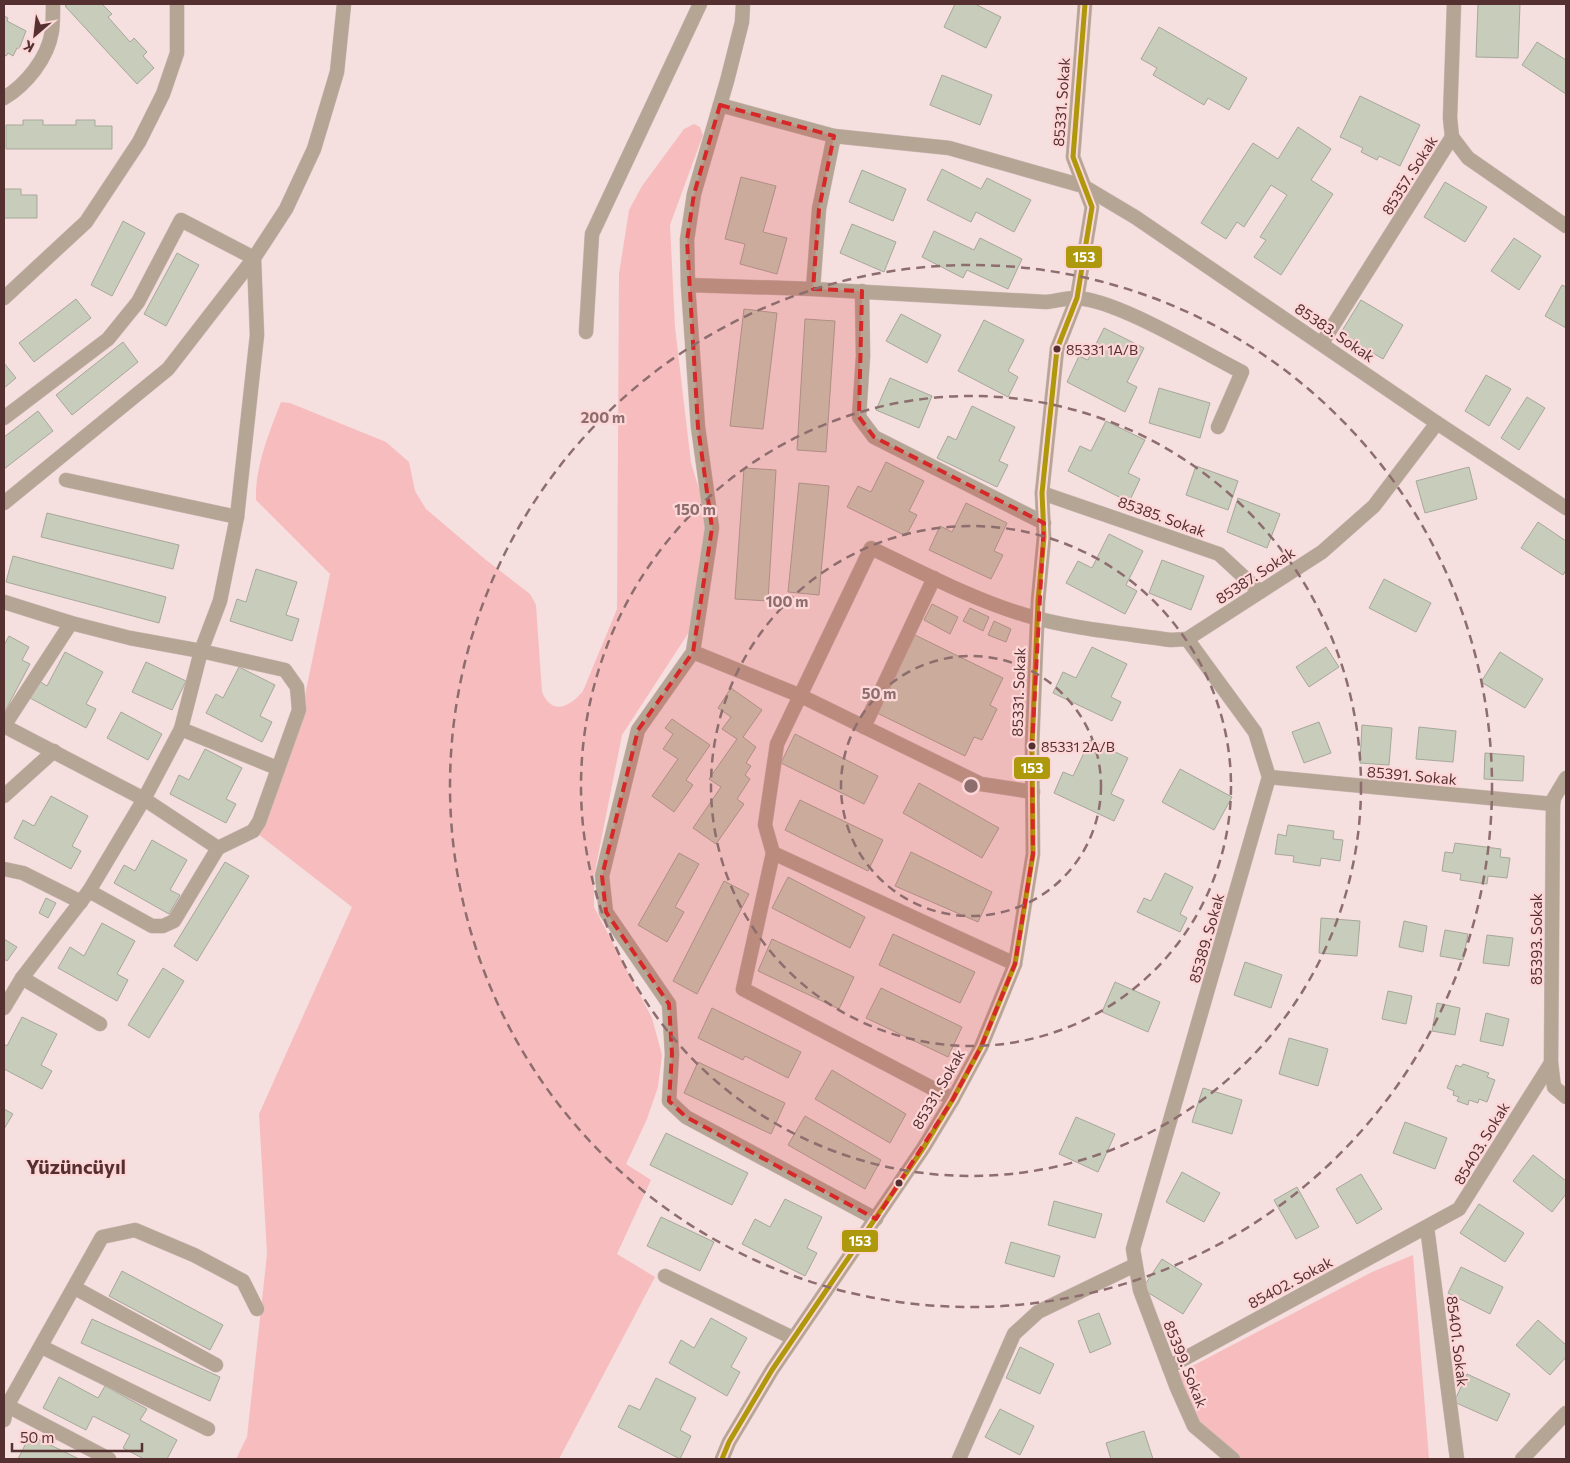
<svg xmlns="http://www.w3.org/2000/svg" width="1570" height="1463" viewBox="0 0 1570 1463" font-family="Commissioner,sans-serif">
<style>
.green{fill:#f7bdbe}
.building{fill:#c8ccba;stroke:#a7a79b}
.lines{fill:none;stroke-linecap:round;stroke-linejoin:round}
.minor-casing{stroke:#d0baba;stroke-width:15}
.minor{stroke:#b5a594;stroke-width:14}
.bus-1-casing{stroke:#fdd7d7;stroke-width:9}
.bus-1{stroke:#ae980c;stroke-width:5}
.marked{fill:#d62828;fill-opacity:0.2;stroke:#d62828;stroke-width:4;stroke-dasharray:10 6;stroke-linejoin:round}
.ring{fill:none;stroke:#8d6d6e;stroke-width:2.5;stroke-dasharray:9 6}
.bus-dot{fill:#553031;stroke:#fdd7d7;stroke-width:2}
.labels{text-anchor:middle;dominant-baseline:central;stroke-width:4.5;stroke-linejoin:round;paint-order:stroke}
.bus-label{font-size:14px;fill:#553031;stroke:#fdd7d7;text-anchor:start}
.street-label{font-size:15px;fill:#553031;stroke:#fdd7d7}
.district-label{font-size:20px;font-weight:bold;fill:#553031;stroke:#fdd7d7}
.centre{fill:#8d6d6e;stroke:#fdd7d7;stroke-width:2.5}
.ring-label{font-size:15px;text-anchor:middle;font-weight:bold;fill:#8d6d6e;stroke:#fdd7d7;stroke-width:4.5;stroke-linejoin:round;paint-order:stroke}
.line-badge{stroke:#fdd7d7;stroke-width:2}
.badge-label{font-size:14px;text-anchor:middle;font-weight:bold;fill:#fff}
</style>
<rect width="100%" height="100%" fill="#f5dfdf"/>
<g class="green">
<path d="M694,124L700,127L703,135L670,225L675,327L691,463L709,521L691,629L622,735L594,876V907L652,1018L662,1055L658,1087L647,1119L626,1164L651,1180L617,1254L655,1277L559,1459H236L247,1437L267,1254L259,1114L352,907L258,834L296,739L330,574L256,500C255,467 269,433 281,402L290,403L386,442L409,462L415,491L426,509L486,560L530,594L536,605L542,692C552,716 570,707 583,691L617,609L619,274L629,210L642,186L684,129Z"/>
<polygon points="1413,1255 1429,1459 1240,1459 1195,1420 1179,1373 1372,1272"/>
</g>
<g class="building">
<polygon points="68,4 102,4 112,14 108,17 130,42 134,38 147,52 143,56 154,68 137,84 65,6"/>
<polygon points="955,4 975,4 1001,17 986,48 944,27"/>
<polygon points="1478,4 1520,4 1518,58 1476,57"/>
<polygon points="4,16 8,18 7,21 26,31 19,49 17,48 13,56 8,53 6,56 4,55"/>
<polygon points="1159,27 1247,78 1229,110 1208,98 1204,105 1153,75 1157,68 1141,59"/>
<polygon points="1537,42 1566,60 1566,94 1522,65"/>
<polygon points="942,75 992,95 980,125 930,105"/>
<polygon points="1360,96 1420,125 1400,166 1379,156 1377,160 1361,152 1363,148 1340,137"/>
<polygon points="23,120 43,120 43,125 76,125 76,120 95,120 95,126 112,126 112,149 6,149 6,125 23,125"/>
<polygon points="1298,127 1331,149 1311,180 1333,194 1281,275 1254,257 1266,240 1260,237 1287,195 1271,185 1244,227 1237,222 1226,239 1201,223 1253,143 1278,159"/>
<polygon points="942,169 981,189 987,178 1031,200 1014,232 976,212 971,222 927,200"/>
<polygon points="862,170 906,189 893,221 849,202"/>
<polygon points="741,177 776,186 763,232 787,238 777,274 740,264 745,244 725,239"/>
<polygon points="1445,182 1487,207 1465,242 1424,217"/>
<polygon points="4,189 21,189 21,195 37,195 37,218 4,218"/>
<polygon points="123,221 145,233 112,296 91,285"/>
<polygon points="852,224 896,242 884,272 840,253"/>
<polygon points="934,231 974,250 980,238 1022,259 1008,289 967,270 963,278 922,257"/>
<polygon points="1514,238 1541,256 1519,290 1491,271"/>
<polygon points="177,253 199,265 166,326 144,314"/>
<polygon points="1562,285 1566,287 1566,328 1545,316"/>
<polygon points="76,299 91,318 34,362 19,343"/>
<polygon points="1361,300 1403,325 1383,359 1340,334"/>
<polygon points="744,309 777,313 763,429 730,426"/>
<polygon points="901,314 941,335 927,363 886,341"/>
<polygon points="805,319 835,321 826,452 797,450"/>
<polygon points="984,320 1024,340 1008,371 1018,377 1008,397 958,371"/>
<polygon points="1104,328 1144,348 1127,382 1137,387 1125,412 1067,382 1079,356 1088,360"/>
<polygon points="123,342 138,362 72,415 56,395"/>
<polygon points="4,363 16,378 4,388"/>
<polygon points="1486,375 1511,389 1489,426 1465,411"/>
<polygon points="890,378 932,396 919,428 876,410"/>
<polygon points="1159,388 1210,403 1200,438 1149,423"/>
<polygon points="1527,397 1545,408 1519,450 1501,438"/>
<polygon points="972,406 1015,427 999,461 1008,465 997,487 937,458 948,436 956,440"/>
<polygon points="38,411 53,431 4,469 4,437"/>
<polygon points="1106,421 1145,440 1128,473 1140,479 1129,502 1068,471 1080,446 1091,451"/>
<polygon points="886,462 924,481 909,511 917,515 906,536 847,507 858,486 871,492"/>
<polygon points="1196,466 1238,481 1228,510 1186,495"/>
<polygon points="1469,467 1477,499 1425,513 1416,481"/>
<polygon points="744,468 776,470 768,601 735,599"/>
<polygon points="799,483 829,486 819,595 788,592"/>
<polygon points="1238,498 1280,514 1267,548 1227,532"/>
<polygon points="966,503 1007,523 994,551 1003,555 991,579 929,550 940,526 952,532"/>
<polygon points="47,513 179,545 173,569 41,537"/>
<polygon points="1538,522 1566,541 1566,570 1563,575 1521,548"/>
<polygon points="1109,534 1143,551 1126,585 1137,591 1125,614 1066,583 1078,561 1092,568"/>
<polygon points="13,556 166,597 159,623 6,582"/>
<polygon points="1162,560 1204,576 1191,610 1149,593"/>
<polygon points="256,569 297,582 286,615 299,619 292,641 230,621 237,599 246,602"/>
<polygon points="1384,579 1431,603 1416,632 1369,608"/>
<polygon points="932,604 958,617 950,634 924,620"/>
<polygon points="970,608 989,617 983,631 963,621"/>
<polygon points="994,621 1011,629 1006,642 988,635"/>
<polygon points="915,635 1003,678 990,705 997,709 982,740 974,737 965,756 877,713"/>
<polygon points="9,636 29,647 22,660 30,664 4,713 4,645"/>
<polygon points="1092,647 1127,664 1111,697 1121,702 1112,721 1053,693 1063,672 1076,678"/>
<polygon points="1326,647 1339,667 1309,687 1296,667"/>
<polygon points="65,652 103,672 86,704 96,709 86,728 30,698 39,681 47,686"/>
<polygon points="1500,652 1543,679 1525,708 1481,682"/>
<polygon points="146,662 186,681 172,710 132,692"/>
<polygon points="239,667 275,685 260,716 272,722 262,742 206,713 216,694 223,698"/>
<polygon points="731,688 762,710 743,737 756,747 746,763 751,766 745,775 750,779 737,799 744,804 716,844 693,828 721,787 709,779 737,739 722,729 731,717 718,708"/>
<polygon points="121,712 162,734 148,760 107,738"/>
<polygon points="672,719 710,745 686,780 693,785 674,812 652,796 678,759 663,749 673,734 665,728"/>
<polygon points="1319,722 1331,753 1304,763 1292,732"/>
<polygon points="1362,725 1392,728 1389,765 1360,763"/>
<polygon points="1419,727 1456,731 1453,762 1416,759"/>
<polygon points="795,734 878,776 864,804 781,763"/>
<polygon points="1090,740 1128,758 1111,794 1124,800 1114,821 1054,793 1063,772 1073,776"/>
<polygon points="205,749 242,768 226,799 236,804 226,823 170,794 179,775 189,780"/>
<polygon points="1485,753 1524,756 1523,781 1484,779"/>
<polygon points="1180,769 1232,797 1214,830 1162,802"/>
<polygon points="919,783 999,828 982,858 903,813"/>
<polygon points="51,796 88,816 72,846 81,851 71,869 14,838 23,820 34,826"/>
<polygon points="800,800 883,840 868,871 785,830"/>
<polygon points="1288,825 1334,831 1333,839 1343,840 1340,861 1321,858 1320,866 1293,862 1294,856 1275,854 1278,834 1286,836"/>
<polygon points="152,840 187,860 170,890 180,895 169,914 114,883 124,865 135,871"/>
<polygon points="1455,843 1501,849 1500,857 1510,858 1507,878 1488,876 1487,884 1460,880 1461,874 1442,871 1445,852 1453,853"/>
<polygon points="911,852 992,892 978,922 895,886"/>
<polygon points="679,853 699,864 675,907 684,912 667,942 638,925"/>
<polygon points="225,862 249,876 197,961 174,946"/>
<polygon points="1165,873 1193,887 1180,914 1187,918 1180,932 1137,912 1144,898 1151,901"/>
<polygon points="788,877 865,917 850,948 772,908"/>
<polygon points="724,881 749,894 697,994 673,981"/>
<polygon points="46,898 56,903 48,918 39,913"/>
<polygon points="1321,918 1360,921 1357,956 1319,953"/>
<polygon points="1404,921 1427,926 1423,952 1399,947"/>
<polygon points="102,923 135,941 117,974 128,980 117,1001 58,968 70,947 84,956"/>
<polygon points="1445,930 1468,934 1463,960 1440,956"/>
<polygon points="893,934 975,972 960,1003 879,965"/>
<polygon points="1487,935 1513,938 1509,966 1483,963"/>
<polygon points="4,939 17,947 7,961 4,959"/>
<polygon points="772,939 854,977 839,1009 758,971"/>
<polygon points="1245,962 1282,975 1271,1008 1234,995"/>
<polygon points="163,968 184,981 149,1038 128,1025"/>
<polygon points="1115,982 1160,1002 1148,1032 1102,1012"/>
<polygon points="881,988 962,1027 948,1057 866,1018"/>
<polygon points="1388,991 1412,996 1406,1024 1382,1019"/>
<polygon points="1437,1003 1460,1008 1455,1035 1432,1031"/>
<polygon points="712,1008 801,1052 788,1078 745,1056 743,1060 698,1038"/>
<polygon points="1486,1013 1509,1019 1503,1046 1480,1041"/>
<polygon points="22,1017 57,1034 41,1065 52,1071 42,1089 4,1069 4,1044 7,1046"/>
<polygon points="1289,1038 1328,1049 1318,1086 1279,1074"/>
<polygon points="698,1062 785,1103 771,1134 684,1093"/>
<polygon points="1463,1064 1489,1073 1487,1077 1495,1080 1487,1102 1479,1099 1478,1103 1469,1100 1468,1105 1457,1101 1459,1097 1453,1095 1454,1091 1447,1088 1456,1065 1461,1067"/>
<polygon points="832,1070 906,1114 890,1143 815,1099"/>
<polygon points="1203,1088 1242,1100 1232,1134 1192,1122"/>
<polygon points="4,1109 13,1114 4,1129"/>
<polygon points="805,1116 881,1160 865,1189 788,1145"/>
<polygon points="1076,1117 1115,1134 1098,1172 1059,1154"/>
<polygon points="1405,1122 1447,1138 1435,1169 1393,1153"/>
<polygon points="666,1133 748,1173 732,1205 650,1165"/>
<polygon points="1533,1155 1566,1181 1566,1194 1552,1212 1513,1181"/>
<polygon points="1182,1172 1220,1193 1204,1222 1166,1202"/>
<polygon points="1361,1174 1382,1209 1357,1224 1336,1189"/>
<polygon points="1297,1187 1319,1227 1296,1239 1274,1200"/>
<polygon points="785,1199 822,1217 807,1248 817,1253 805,1276 742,1244 755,1219 770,1227"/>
<polygon points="1054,1201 1102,1214 1095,1238 1048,1225"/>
<polygon points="1479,1204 1524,1233 1505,1262 1460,1233"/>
<polygon points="661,1217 714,1242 700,1271 647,1246"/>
<polygon points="1011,1242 1060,1256 1054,1277 1005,1263"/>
<polygon points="1162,1259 1202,1284 1183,1314 1142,1289"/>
<polygon points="1461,1267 1503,1287 1490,1314 1448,1293"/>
<polygon points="122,1271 223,1325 210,1350 109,1296"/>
<polygon points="1099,1313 1111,1344 1090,1353 1078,1321"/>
<polygon points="711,1318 747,1338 731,1367 740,1372 727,1396 669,1363 681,1340 694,1348"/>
<polygon points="92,1319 220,1377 210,1401 81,1343"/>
<polygon points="1538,1320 1566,1345 1566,1357 1550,1375 1516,1345"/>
<polygon points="1020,1347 1054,1364 1040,1394 1006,1378"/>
<polygon points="1467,1374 1510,1394 1497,1421 1454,1402"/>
<polygon points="59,1377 98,1398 105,1386 147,1409 140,1420 177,1440 167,1459 144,1459 123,1448 130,1435 93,1416 86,1430 43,1408"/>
<polygon points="656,1378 696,1398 680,1430 691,1436 680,1459 618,1427 629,1405 640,1410"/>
<polygon points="1000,1409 1034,1426 1020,1455 985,1437"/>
<polygon points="1144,1431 1153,1459 1111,1459 1106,1443"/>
<polygon points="30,1435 79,1459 18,1459"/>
</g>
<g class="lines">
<g class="minor-casing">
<g id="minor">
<polyline points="743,4 742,22 727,81 694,194 687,240 688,285 698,427 712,528 693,652 638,730 602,876 606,912 669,1004 672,1054 669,1101 686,1117 876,1219"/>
<path d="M4,98C26,85 48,58 52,31C53,22 53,13 53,4"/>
<polyline points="720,105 834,136 949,148 1083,186 1135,217 1437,423 1566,508"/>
<polyline points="1452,137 1468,158 1566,226"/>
<path d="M688,285L813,289L1046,302C1056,301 1066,298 1076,298C1116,299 1204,353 1242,372L1218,427"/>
<polyline points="813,289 819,209 834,136"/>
<polyline points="862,291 863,356 859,417 874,437 1044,523"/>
<polyline points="4,298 86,222 139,142 163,94 177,53 177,4"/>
<polyline points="586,332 592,234 700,4"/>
<polyline points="1322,343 1452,137 1450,118 1454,4"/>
<polyline points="4,418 108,339 138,302 181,220 254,258 257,335 237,517 220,601 201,651 181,729 144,799 89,891 22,978 4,1008"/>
<polyline points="66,480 237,517"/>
<polyline points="1042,493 1219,554 1259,591"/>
<polyline points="4,503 168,369 254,258 286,209 314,149 337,72 344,4"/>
<polyline points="4,602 71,623 130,638 201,651 285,670 297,687 299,710 259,822 253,831 218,848 144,799 4,726"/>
<polyline points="1187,639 1255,732 1269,777 1133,1249 1140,1290 1177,1388 1194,1426 1233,1459"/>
<polyline points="693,652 801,696 981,784 1033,792"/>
<polyline points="4,726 71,623"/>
<polyline points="864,727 934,578"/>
<polyline points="181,729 277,768"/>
<polyline points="1269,777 1553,804"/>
<polyline points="1566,778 1554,798 1553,804 1551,1063 1554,1087 1566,1097"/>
<polyline points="4,796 54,751"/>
<polyline points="773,853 1015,964"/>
<polyline points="4,869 23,873 81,902"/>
<polyline points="89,891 152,926 163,926 174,921 218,848"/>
<polyline points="22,978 100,1024"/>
<path d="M953,1099L743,989L773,853L765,825L777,744L871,548C919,571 974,600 1025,615C1072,629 1122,633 1171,640L1187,639L1322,552L1374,506L1437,423"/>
<polyline points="1427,1227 1457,1459"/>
<polyline points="665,1276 793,1338"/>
<polyline points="75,1288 216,1365"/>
<polyline points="42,1347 208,1429"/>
<polyline points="1169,1367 1459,1209 1551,1063"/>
<polyline points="4,1404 109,1459"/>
<polyline points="4,1420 7,1406 102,1237 135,1230 194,1255 243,1281 257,1309"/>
<polyline points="722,1459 729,1442 772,1370 924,1147 953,1099 981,1047 1015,964 1033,854 1032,746 1038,601 1044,537 1042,493 1057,349 1077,298 1092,207 1073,157 1085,4"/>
<polyline points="959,1459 1014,1334 1038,1312 1135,1265"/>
<polyline points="1522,1459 1566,1413"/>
</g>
</g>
<use href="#minor" class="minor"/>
<g class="bus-1-casing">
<polyline id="bus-1" points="722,1459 729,1442 772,1370 924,1147 953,1099 981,1047 1015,964 1033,854 1032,746 1038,601 1044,537 1042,493 1057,349 1077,298 1092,207 1073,157 1085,4"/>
</g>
<use href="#bus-1" class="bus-1"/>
</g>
<path class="marked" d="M720,105L834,136L819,209L813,289L862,291L859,417L874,437L1044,523L1032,746L1033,854L1015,964L981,1047L953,1099L876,1219L686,1117L669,1101L672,1054L669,1004L606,912L602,876L638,730L693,652L712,528L698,427L687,240L694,194Z"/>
<g class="ring">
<circle cx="971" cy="786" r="130"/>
<circle cx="971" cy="786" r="260"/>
<circle cx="971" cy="786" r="390"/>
<circle cx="971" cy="786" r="521"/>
</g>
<g class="bus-dot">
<circle cx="1057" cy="349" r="4.5"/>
<circle cx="1032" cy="746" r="4.5"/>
<circle cx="899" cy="1183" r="4.5"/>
</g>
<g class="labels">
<g class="bus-label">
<text x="1066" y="349">85331 1A/B</text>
<text x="1041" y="746">85331 2A/B</text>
</g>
<g class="street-label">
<text transform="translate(1061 102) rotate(-86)">85331. Sokak</text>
<text transform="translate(1409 175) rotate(-58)">85357. Sokak</text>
<text transform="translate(1335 332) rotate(34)">85383. Sokak</text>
<text transform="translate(1162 516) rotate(20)">85385. Sokak</text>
<text transform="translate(1255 575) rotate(-33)">85387. Sokak</text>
<text transform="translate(1018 692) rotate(-88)">85331. Sokak</text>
<text transform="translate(1412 775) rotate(5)">85391. Sokak</text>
<text transform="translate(1206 938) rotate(-74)">85389. Sokak</text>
<text transform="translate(1536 939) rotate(-90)">85393. Sokak</text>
<text transform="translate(938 1089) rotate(-60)">85331. Sokak</text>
<text transform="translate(1481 1143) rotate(-59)">85403. Sokak</text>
<text transform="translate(1290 1282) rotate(-28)">85402. Sokak</text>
<text transform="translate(1458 1341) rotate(83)">85401. Sokak</text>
<text transform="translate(1186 1364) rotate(68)">85399. Sokak</text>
</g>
<g class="district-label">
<text x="76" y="1166">Yüzüncüyıl</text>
</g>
</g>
<circle cx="971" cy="786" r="8" class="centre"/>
<g class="ring-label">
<text x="603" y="423">200 m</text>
<text x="695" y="515">150 m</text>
<text x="787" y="607">100 m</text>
<text x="879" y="699">50 m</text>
</g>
<g class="line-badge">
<rect x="1065" y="245" width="38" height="24" rx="5" fill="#ae980c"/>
<rect x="1013" y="756" width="38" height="24" rx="5" fill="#ae980c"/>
<rect x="841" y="1229" width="38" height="24" rx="5" fill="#ae980c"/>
</g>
<g class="badge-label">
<text x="1084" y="262">153</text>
<text x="1032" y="773">153</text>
<text x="860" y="1246">153</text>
</g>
<rect width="1570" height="1463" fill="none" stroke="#553031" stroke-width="10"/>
<g transform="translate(35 35) rotate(208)" stroke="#fdd7d7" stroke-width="4" paint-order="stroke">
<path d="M0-4L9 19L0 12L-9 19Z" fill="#553031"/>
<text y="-8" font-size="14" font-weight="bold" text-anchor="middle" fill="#553031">K</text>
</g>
<path d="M12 1443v8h130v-8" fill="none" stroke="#553031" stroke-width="2.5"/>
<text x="20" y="1443" font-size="15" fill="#553031" stroke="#fdd7d7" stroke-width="4" paint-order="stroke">50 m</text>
</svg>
